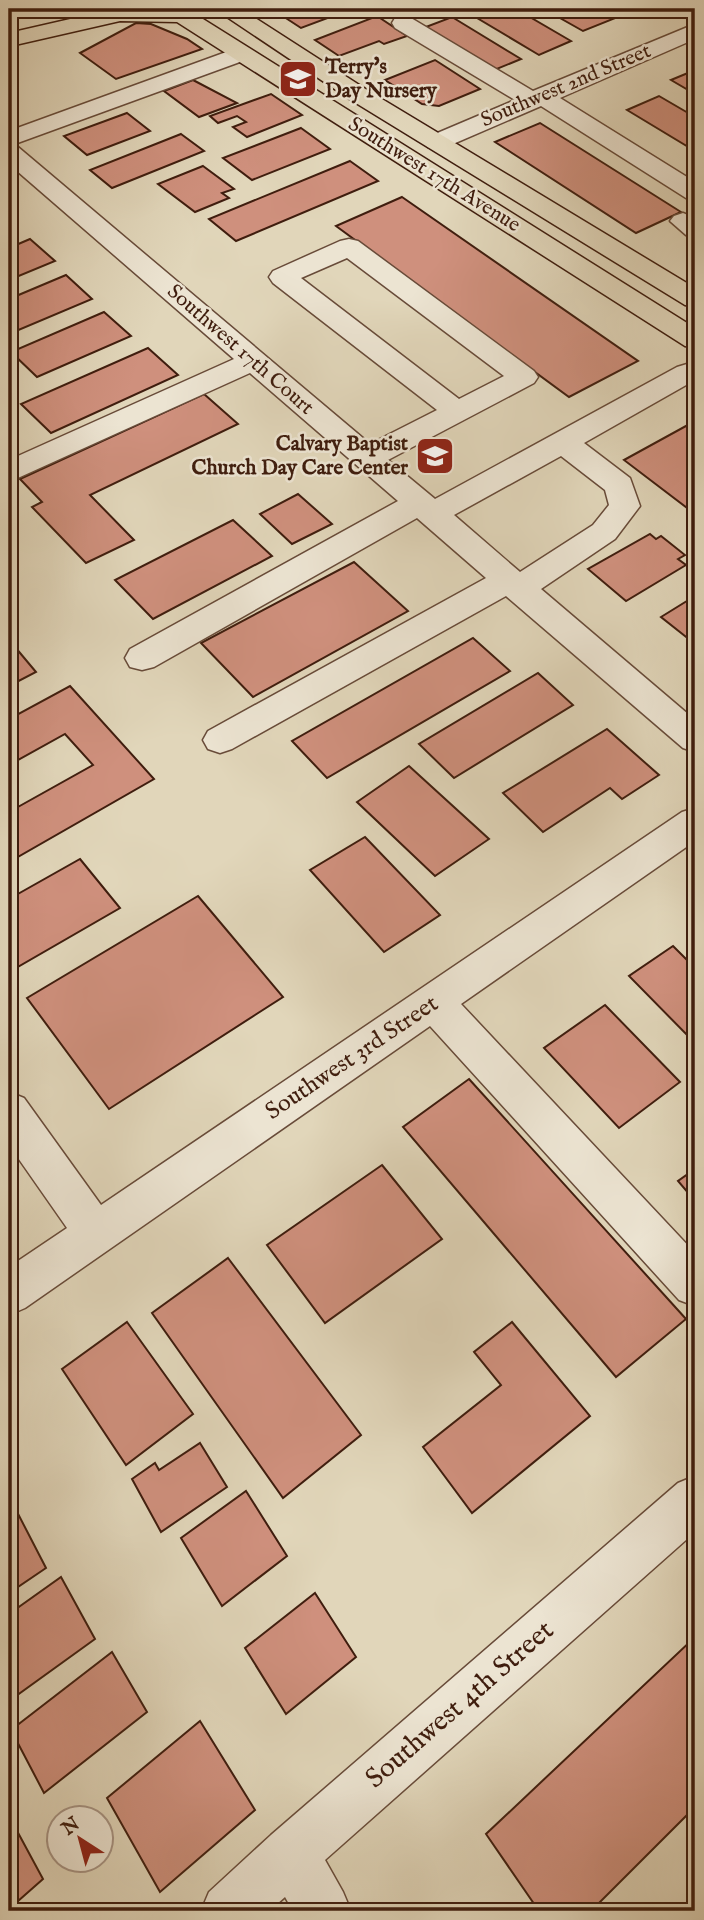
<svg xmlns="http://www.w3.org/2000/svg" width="704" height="1920" viewBox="0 0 704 1920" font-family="'IM FELL English',serif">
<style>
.building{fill:#cf907d;stroke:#3f1d0e;stroke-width:2}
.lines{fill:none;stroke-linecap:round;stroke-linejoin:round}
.minor-casing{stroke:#684b39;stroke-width:3}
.major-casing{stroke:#3f1d0e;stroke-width:3}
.minor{fill:#ece4d2;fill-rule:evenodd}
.major{fill:#e1d6ba;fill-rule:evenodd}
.labels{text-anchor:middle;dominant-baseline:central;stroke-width:5;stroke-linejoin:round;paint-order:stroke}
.far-poi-label{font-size:21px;font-weight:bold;fill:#3f1d0e;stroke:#ece4d2;text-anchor:start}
.far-street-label{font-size:21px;fill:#3f1d0e;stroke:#ece4d2}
.street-label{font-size:24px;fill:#3f1d0e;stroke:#ece4d2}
.near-street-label{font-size:28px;fill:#3f1d0e;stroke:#ece4d2}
</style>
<rect width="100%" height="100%" fill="#e1d6ba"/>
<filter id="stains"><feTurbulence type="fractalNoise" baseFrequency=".00286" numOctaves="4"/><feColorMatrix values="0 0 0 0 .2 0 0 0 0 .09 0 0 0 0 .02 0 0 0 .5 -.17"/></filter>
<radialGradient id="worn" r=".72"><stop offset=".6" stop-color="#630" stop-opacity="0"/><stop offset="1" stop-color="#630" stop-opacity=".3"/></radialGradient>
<g class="building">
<polygon points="272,9 342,9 341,13 301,28"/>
<polygon points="488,9 516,9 571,41 539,55 472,15"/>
<polygon points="544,9 594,9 613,19 583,31"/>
<polygon points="377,16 407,36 384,44 379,41 339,56 315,40"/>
<polygon points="452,17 521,59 487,73 418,30"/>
<polygon points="136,23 151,24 187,39 202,49 116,79 80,53"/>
<polygon points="435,60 480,89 439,106 422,104 385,80"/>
<polygon points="695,70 695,94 671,80"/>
<polygon points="193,80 237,103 199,117 164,91"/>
<polygon points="271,94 302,115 247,137 233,127 246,122 237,116 218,123 210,116"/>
<polygon points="659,96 695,117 695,151 627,110"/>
<polygon points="127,113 150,131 87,155 64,136"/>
<polygon points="540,123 681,212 636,233 495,142"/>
<polygon points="301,128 330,149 252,180 223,158"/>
<polygon points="181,134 204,151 112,188 90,170"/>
<polygon points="350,161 378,181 236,241 209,219"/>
<polygon points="203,166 234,189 222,193 229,198 195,212 158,184"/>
<polygon points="402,197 638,361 569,397 336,226"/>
<polygon points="30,239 55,261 9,280 9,248"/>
<polygon points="66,275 92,299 9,334 9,299"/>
<polygon points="104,312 131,336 37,377 11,352"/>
<polygon points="148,348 178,375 51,433 21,404"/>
<polygon points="204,394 238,424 90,495 134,540 86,563 32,507 42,502 20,479"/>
<polygon points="695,421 695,514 624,460"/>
<polygon points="298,494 332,524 292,544 260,514"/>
<polygon points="233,520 272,556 153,619 115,580"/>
<polygon points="650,534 656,539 661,536 685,555 678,559 686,565 626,601 588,569"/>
<polygon points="354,562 408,611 253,697 201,643"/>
<polygon points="695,596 695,644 661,617"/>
<polygon points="473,638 510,671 327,778 292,741"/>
<polygon points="10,641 36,672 9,686 9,642"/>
<polygon points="538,673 573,705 454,778 419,744"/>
<polygon points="70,686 154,779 9,862 9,812 93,765 65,734 9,765 9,719"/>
<polygon points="607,729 659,775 622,799 610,788 543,832 503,793"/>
<polygon points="409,766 489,839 435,876 357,802"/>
<polygon points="365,837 440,915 384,952 310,870"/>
<polygon points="80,859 120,908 9,972 9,899"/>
<polygon points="198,896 283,997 109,1109 27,998"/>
<polygon points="673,946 695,968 695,1043 629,976"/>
<polygon points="605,1005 680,1082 619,1128 544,1048"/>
<polygon points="469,1079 686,1319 616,1377 403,1127"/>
<polygon points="382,1165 442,1239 325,1323 267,1245"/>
<polygon points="695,1169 695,1201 678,1181"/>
<polygon points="228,1258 361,1435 283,1498 152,1313"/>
<polygon points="127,1322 193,1414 126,1465 62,1369"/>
<polygon points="512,1322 590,1416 472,1513 423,1447 501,1385 474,1352"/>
<polygon points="200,1443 227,1487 161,1532 132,1479 155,1463 159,1470"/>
<polygon points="246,1491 287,1556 222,1606 181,1538"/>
<polygon points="14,1506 46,1568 9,1593 9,1509"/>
<polygon points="61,1577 95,1639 9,1701 9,1614"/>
<polygon points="315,1593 356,1657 286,1714 245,1648"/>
<polygon points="695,1637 695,1807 591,1911 539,1911 486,1834"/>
<polygon points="112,1652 147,1712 44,1793 11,1730"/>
<polygon points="200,1721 255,1810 160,1892 107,1798"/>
<polygon points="9,1816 43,1879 9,1909"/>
</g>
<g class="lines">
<g class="minor-casing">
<g id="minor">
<polygon points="403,16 411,18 533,91 695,24 695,39 560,98 695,182 695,200 686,198 541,106 446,147 437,149 428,147 425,142 428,137 515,100 395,28 392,23 395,18"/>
<path d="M240,47L248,49L251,54L248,59L12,145L18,147L370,444L437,410L273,283L269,277L273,271L340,241L349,239L358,241L534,371L538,377L534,383L388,460L435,499L677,367L687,364L695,366V380L584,443L630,478L640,506L615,539L541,589L695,720V752L683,748L506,596L232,749L220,753L208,749L203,740L208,731L486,578L417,518L154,667L142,670L130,667L125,658L130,649L398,501L250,373L9,482V460L234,359L9,164V131ZM347,258L504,376L459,399L301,278ZM561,456L605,490L609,505L593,525L520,572L454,515Z"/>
<polygon points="683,213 695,218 695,238 686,235 670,221 674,216"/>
<polygon points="695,808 695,841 461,1004 695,1253 695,1306 679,1300 430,1026 25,1308 9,1315 9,1267 67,1228 9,1145 9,1092 24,1098 101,1205 682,812"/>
<polygon points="695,1476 695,1532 325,1860 343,1892 351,1911 293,1911 285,1897 269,1911 201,1911 209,1892 271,1835 678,1483"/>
</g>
</g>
<g class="major-casing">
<g id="major">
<polygon points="114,9 187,9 695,328 695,348 685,346 177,22 120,21 15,45 9,43 9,33"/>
<polygon points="215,9 241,9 367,90 695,288 695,307 685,305 351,100"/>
</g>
</g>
<use href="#minor" class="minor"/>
<use href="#major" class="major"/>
</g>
<defs>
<g id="school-square" transform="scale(2.0125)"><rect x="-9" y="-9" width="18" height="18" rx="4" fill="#8f2418" stroke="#ece4d2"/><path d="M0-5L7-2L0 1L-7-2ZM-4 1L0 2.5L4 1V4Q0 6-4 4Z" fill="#fff"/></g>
</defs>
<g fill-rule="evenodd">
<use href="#school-square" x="298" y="79"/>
<use href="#school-square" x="435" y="456"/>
</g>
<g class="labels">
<g class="far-poi-label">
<text x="325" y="67">Terry's<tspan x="325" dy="24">Day Nursery</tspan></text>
<text x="408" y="444" text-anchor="end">Calvary Baptist<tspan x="408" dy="24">Church Day Care Center</tspan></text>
</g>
<g class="far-street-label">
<text transform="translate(566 86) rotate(-23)">Southwest 2nd Street</text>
<text transform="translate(434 175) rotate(32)">Southwest 17th Avenue</text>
<text transform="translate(240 350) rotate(41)">Southwest 17th Court</text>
</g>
<g class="street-label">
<text transform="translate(352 1058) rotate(-34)">Southwest 3rd Street</text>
</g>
<g class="near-street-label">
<text transform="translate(460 1705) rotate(-41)">Southwest 4th Street</text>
</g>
</g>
<rect width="704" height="1920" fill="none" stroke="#e1d6ba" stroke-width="35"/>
<rect x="10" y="10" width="683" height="1899" fill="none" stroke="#3f1d0e" stroke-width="3.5"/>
<rect x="18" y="18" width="669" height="1885" fill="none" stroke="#3f1d0e" stroke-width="2"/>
<g transform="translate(80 1839) rotate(324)"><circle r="33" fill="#ece4d2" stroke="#a79484" stroke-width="2"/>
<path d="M0-5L12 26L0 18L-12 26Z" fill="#8f2418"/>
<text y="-10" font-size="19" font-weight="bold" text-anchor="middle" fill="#3f1d0e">N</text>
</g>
<rect width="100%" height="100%" filter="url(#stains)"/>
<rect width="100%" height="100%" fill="url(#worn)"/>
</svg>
